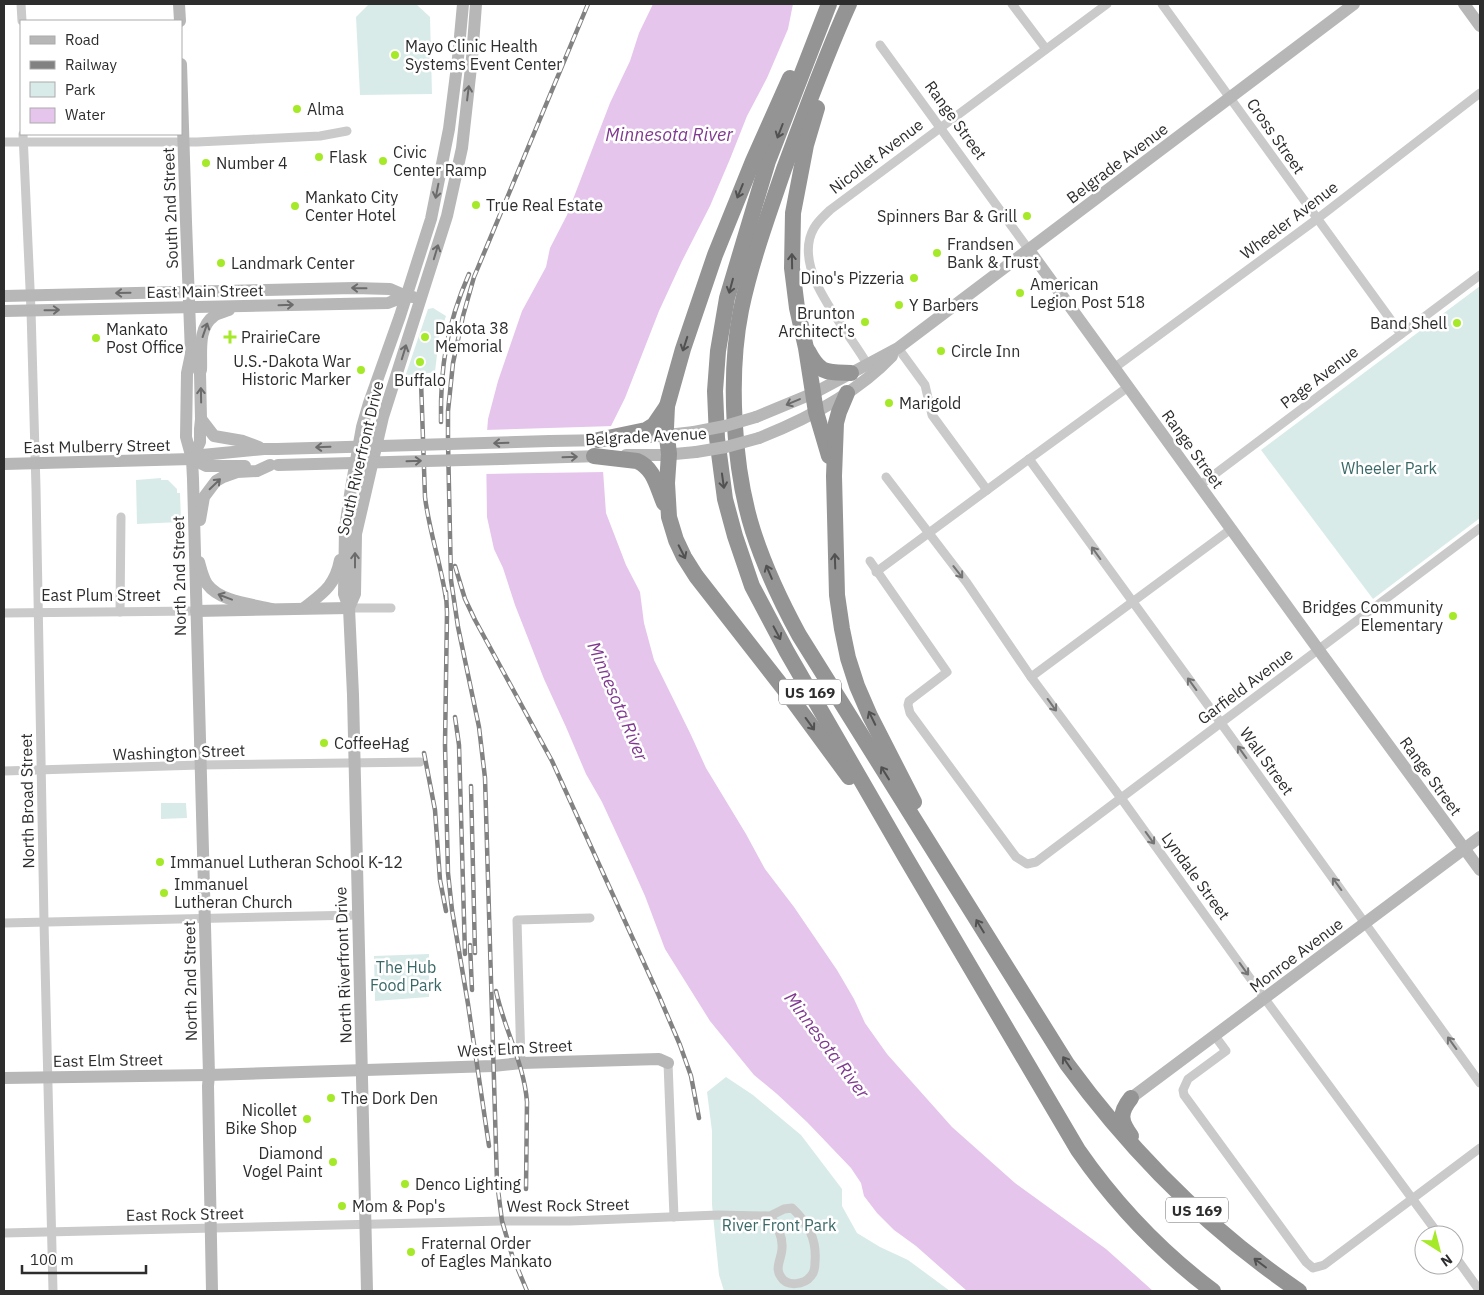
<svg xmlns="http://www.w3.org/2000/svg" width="1484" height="1295" viewBox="0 0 1484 1295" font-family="'IBM Plex Sans',sans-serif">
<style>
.green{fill:#d9ebe9}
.water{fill:#e5c5ec}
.pier{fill:#fff}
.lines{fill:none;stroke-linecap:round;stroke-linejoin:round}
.street{stroke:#cacaca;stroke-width:9}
.secondary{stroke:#b7b7b7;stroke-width:12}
.highway{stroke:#949494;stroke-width:16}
.rail-casing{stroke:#828282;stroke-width:4.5}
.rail{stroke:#fff;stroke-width:2.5;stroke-dasharray:8;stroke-linecap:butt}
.secondary-bridge{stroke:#b7b7b7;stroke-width:12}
.oneway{stroke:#6b6b6b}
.oneway2{stroke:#515151}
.oneway3{stroke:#747474}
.poi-dot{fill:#a5e929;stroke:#fff;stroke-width:2}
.labels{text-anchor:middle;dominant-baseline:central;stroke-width:5;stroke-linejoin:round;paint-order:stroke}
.shield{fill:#fff;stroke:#6c6c6c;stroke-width:1}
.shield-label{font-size:15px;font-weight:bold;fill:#2d2d2d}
.poi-label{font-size:16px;fill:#2d2d2d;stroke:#fff;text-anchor:start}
.street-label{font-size:16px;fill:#2d2d2d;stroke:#fff}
.park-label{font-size:16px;fill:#396967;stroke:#fff}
.water-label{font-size:18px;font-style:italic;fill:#803990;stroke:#fff}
</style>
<rect width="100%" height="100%" fill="#fff"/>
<g class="green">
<polygon points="369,4 416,4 430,17 432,94 360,95 356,17"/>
<polygon points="1480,286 1480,518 1373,599 1261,450"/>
<polygon points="433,308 446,316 439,337 435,372 405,377 428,309"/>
<polygon points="161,478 161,480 168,480 177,489 177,493 180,493 181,522 137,524 136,480"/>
<polygon points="161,803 186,803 187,818 161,819"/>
<polygon points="429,954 429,997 375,1001 374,956"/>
<polygon points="726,1077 753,1095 801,1135 842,1189 842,1206 857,1233 880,1247 908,1260 950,1291 724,1291 719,1275 712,1205 712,1131 707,1092"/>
</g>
<polygon class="water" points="653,4 793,4 788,29 767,78 747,116 730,159 710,206 682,261 659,311 625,398 611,426 602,456 606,513 626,565 640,592 644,623 654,660 691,735 706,768 746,834 765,869 794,907 837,970 854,999 865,1023 887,1054 952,1127 1015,1183 1106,1249 1153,1291 967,1291 916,1246 894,1230 877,1213 864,1196 861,1183 851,1168 807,1122 777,1094 754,1075 710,1021 665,949 645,896 632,867 602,802 586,774 566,727 544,679 515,605 503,568 494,549 487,517 486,445 488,419 498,381 522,311 546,267 550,248 567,215 610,103 630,61 639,33"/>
<polygon class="pier" points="614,426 605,457 606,472 484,474 485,430"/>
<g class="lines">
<g class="street">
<polyline points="21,4 22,21"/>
<polyline points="1012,4 1046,49"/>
<polyline points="1162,4 1401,334"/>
<polyline points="880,45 1029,250"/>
<polyline points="23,134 31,310 36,488 44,922 53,1291"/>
<polyline points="4,142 197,142 320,136 347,131"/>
<polyline points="898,348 925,385 932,415 987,490"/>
<path d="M867,364C848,329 790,270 814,228C818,221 824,216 830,210L1107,4"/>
<polyline points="1114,368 1317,219 1480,93"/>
<polyline points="1029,459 1226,730 1480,1083"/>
<polyline points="886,477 967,583 1031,677 1121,798 1265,999 1439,1235"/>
<polyline points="1199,486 1480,275"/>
<polyline points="870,561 947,672 909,701 908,705 910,713 1016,857 1027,864 1036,862 1480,528"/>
<polyline points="876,572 1029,459 1128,387"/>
<polyline points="349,608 391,608"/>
<polyline points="120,612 121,517"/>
<polyline points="4,613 196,611"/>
<polyline points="1031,677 1231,529"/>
<polyline points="4,771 200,765 420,762"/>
<polyline points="4,923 358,915"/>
<polyline points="1215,1036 1226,1051 1188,1079 1183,1090 1184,1095 1306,1262 1313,1268 1324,1265 1480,1148"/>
<polyline points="521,1063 517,920 590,918"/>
<polyline points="668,1063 674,1217"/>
<path d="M4,1233L502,1221H570L718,1215L770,1216C777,1226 783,1236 782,1248C782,1258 774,1268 781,1277C787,1287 804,1285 811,1276C814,1273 815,1266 815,1262C817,1239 808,1223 792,1208L784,1209L770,1216"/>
<polyline points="1454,1255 1480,1291"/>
</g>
<g class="secondary">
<polyline points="179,4 180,21"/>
<polyline points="1464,4 1480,26"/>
<polyline points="181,64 186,222 191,354 187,373 186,437 192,459 193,479 209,1075 208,1086 212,1291"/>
<polyline points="1029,250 1318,649 1480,870"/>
<polyline points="4,296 354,288 390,289 406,296 413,297"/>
<polyline points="4,311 388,303 406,296"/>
<polyline points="191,354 200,373 201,419 200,429 200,442 192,459"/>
<path d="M201,370C202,353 197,328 214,316C218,313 224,312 229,310"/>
<polyline points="756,417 814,393 898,348 1354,4"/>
<polyline points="201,419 214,436 243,441 259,447"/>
<path d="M759,438C807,419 856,394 892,356"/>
<polyline points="632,439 694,432"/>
<polyline points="550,441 607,440"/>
<polyline points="626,455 664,455 696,452"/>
<polyline points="192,459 206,466 245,466"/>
<polyline points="501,459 601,456"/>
<polyline points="4,464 192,459 202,455 264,449 277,449"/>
<polyline points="200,520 204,497 216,481 223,477 237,472 257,471 270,465"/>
<path d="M199,562C201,569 203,578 207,584C220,602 252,604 272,609"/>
<path d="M304,608C323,593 335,586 340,560"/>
<polyline points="349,608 355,594 356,534 383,417 447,216 462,148 472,58 476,4"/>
<polyline points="196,611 349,608"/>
<polyline points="4,1078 209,1075 493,1066 521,1063 659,1059 668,1063"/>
<polyline points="1131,1098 1480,837"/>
<polyline points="367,1291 353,695 349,608 344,594 345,528 351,488 362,427 369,403 400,316 431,219 449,129 458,58 463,4"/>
</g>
<g class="highway">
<path d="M829,4L768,161L727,298L718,351L715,391L717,438L725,499L735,536L752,586L787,652L906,858L1078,1150C1116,1205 1160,1251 1213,1291"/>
<path d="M849,4C824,59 805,113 784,169C768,216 751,262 741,310C728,375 733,468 753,531C765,568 781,602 799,635L1067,1064C1132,1153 1209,1230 1299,1291"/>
<polyline points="790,78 753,161 715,255 683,349 667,406 666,428 669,454 667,483 669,517 676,540 684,557 696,576 788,694 849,777"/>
<polyline points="817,108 806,145 793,213 792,268 797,308 806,348 816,412 829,456"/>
<path d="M808,351C820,374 826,372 851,373"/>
<polyline points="847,393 839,412 836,423 834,476 837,595 842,629 848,658 857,686 870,716 914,802"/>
<polyline points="598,440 646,430 654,425 667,406"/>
<path d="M594,456L637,461C654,468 657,487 664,503"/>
<path d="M1131,1098C1119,1113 1120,1121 1131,1136"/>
</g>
<g class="rail-casing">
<g id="rail">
<path d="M421,381L425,497C429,531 441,564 446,599"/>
<path d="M441,422C440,367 447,324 469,274"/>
<polyline points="455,566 465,599 475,620 552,761 659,996 680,1045 691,1076 699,1118"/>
<polyline points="446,592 447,613 445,745 448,873 452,910 468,1004 489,1146"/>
<polyline points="455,717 459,745 465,954"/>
<polyline points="424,753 435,810 440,880 446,911"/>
<polyline points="471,786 475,953"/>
<polyline points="470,945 472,990"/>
<path d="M496,991C504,1029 524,1063 527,1102L526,1189"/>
<polyline points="527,1291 512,1255 502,1221 497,1182 485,778 479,727 458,627 451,580 448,443 448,411 453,363 463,316 474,277 588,4"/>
</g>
</g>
<use href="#rail" class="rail"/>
<g class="secondary-bridge">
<polyline points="694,432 725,426 756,417"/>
<polyline points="277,449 550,441"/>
<polyline points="696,452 726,447 759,438"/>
<polyline points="278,465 501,459"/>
</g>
</g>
<defs><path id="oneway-shaft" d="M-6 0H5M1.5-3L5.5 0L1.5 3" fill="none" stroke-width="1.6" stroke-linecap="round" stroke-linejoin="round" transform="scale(1.25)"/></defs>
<g class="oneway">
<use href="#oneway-shaft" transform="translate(468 93) rotate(-83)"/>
<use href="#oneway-shaft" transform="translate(437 191) rotate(101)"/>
<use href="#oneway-shaft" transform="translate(436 252) rotate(-73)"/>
<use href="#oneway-shaft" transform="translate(359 288) rotate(-179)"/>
<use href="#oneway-shaft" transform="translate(123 293) rotate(179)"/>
<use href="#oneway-shaft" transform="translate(286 305) rotate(-2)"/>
<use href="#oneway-shaft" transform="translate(52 310) rotate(-1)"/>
<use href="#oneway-shaft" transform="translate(205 330) rotate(-71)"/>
<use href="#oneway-shaft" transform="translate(404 352) rotate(-73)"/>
<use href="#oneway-shaft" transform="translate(201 395) rotate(-91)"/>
<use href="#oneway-shaft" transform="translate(793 402) rotate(157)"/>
<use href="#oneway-shaft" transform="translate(501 443) rotate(178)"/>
<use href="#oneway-shaft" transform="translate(323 447) rotate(178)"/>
<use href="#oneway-shaft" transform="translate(570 457) rotate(-2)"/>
<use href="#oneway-shaft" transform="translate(414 461) rotate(-2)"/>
<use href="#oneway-shaft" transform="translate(215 484) rotate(-44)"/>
<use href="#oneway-shaft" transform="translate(355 560) rotate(-90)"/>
<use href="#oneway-shaft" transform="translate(225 597) rotate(-159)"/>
</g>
<g class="oneway2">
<use href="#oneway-shaft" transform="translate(780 131) rotate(111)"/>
<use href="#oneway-shaft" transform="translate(740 191) rotate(112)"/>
<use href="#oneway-shaft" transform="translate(792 261) rotate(-91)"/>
<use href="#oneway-shaft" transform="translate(731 286) rotate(105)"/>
<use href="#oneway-shaft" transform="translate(685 344) rotate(108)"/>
<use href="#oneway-shaft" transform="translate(723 481) rotate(82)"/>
<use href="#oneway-shaft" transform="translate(682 552) rotate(63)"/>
<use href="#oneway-shaft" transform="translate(835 561) rotate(-92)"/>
<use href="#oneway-shaft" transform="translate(769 572) rotate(-113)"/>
<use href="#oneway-shaft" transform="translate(777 633) rotate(62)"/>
<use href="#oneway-shaft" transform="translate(872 718) rotate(-116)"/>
<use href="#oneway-shaft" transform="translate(810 724) rotate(54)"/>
<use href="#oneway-shaft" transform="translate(885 773) rotate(-122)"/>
<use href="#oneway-shaft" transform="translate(980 926) rotate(-121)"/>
<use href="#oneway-shaft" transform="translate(1067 1063) rotate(-124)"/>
<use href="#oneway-shaft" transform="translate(1260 1263) rotate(-143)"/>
</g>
<g class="oneway3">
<use href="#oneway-shaft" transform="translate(1096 553) rotate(-126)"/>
<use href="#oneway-shaft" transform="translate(958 572) rotate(52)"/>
<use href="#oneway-shaft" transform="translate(1192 684) rotate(-126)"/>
<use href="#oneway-shaft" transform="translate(1052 705) rotate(54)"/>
<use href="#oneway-shaft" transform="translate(1242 752) rotate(-126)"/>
<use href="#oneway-shaft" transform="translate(1150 838) rotate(54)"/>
<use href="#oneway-shaft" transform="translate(1337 884) rotate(-126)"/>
<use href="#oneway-shaft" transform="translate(1244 969) rotate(54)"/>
<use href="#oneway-shaft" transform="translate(1452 1043) rotate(-126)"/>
</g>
<g class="poi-dot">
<circle cx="395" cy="55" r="5"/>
<circle cx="297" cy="109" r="5"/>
<circle cx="319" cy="157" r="5"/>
<circle cx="383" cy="161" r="5"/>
<circle cx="206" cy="163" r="5"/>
<circle cx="476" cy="205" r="5"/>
<circle cx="295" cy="206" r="5"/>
<circle cx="1027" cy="216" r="5"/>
<circle cx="937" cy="253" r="5"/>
<circle cx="221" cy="263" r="5"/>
<circle cx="914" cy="278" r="5"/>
<circle cx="1020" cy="293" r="5"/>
<circle cx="899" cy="305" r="5"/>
<circle cx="865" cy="322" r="5"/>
<circle cx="1457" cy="323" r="5"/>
<path d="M227.5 329.5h5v5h5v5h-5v5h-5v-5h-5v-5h5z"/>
<circle cx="425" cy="337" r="5"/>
<circle cx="96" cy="338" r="5"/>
<circle cx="941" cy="351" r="5"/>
<circle cx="420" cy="362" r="5"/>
<circle cx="361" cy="370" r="5"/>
<circle cx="889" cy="403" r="5"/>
<circle cx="1453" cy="616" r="5"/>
<circle cx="324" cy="743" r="5"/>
<circle cx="160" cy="862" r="5"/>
<circle cx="164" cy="893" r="5"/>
<circle cx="331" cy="1098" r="5"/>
<circle cx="307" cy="1119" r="5"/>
<circle cx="333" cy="1162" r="5"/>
<circle cx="405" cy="1184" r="5"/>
<circle cx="342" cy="1206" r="5"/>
<circle cx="411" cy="1252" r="5"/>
</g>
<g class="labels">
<g class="shield">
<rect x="779" y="679.5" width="62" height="25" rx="4"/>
<rect x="1166" y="1197.5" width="62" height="25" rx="4"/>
</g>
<g class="shield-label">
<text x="810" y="692">US 169</text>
<text x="1197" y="1210">US 169</text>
</g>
<g class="poi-label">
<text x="405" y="46">Mayo Clinic Health<tspan x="405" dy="18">Systems Event Center</tspan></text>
<text x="307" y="109">Alma</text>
<text x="393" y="152">Civic<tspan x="393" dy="18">Center Ramp</tspan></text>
<text x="329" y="157">Flask</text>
<text x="216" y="163">Number 4</text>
<text x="305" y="197">Mankato City<tspan x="305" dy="18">Center Hotel</tspan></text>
<text x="486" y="205">True Real Estate</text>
<text x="1017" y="216" text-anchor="end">Spinners Bar &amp; Grill</text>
<text x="947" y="244">Frandsen<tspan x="947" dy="18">Bank &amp; Trust</tspan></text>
<text x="231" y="263">Landmark Center</text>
<text x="904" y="278" text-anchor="end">Dino's Pizzeria</text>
<text x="1030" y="284">American<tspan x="1030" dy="18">Legion Post 518</tspan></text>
<text x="909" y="305">Y Barbers</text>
<text x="855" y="313" text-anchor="end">Brunton<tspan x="855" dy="18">Architect's</tspan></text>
<text x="1447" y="323" text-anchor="end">Band Shell</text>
<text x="435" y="328">Dakota 38<tspan x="435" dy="18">Memorial</tspan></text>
<text x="106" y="329">Mankato<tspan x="106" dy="18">Post Office</tspan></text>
<text x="241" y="337">PrairieCare</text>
<text x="951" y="351">Circle Inn</text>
<text x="351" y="361" text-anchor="end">U.S.-Dakota War<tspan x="351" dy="18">Historic Marker</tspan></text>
<text x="420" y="380" text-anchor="middle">Buffalo</text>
<text x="899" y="403">Marigold</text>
<text x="1443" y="607" text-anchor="end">Bridges Community<tspan x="1443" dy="18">Elementary</tspan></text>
<text x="334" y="743">CoffeeHag</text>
<text x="170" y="862">Immanuel Lutheran School K-12</text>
<text x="174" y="884">Immanuel<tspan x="174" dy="18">Lutheran Church</tspan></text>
<text x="341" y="1098">The Dork Den</text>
<text x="297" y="1110" text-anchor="end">Nicollet<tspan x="297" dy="18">Bike Shop</tspan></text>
<text x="323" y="1153" text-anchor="end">Diamond<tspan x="323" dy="18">Vogel Paint</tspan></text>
<text x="415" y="1184">Denco Lighting</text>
<text x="352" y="1206">Mom &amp; Pop's</text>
<text x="421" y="1243">Fraternal Order<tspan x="421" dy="18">of Eagles Mankato</tspan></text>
</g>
<g class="street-label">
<text transform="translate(956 120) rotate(54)">Range Street</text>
<text transform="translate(1276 136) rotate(55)">Cross Street</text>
<text transform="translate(876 156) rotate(-37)">Nicollet Avenue</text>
<text transform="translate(1117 163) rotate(-37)">Belgrade Avenue</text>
<text transform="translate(170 208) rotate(-92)">South 2nd Street</text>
<text transform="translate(1289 220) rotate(-37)">Wheeler Avenue</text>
<text transform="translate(205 291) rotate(-1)">East Main Street</text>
<text transform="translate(1319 377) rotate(-37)">Page Avenue</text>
<text transform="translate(646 436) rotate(-3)">Belgrade Avenue</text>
<text transform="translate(97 446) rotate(-1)">East Mulberry Street</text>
<text transform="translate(1193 449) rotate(54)">Range Street</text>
<text transform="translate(360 458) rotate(-77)">South Riverfront Drive</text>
<text transform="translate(179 576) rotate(-91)">North 2nd Street</text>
<text x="101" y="595">East Plum Street</text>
<text transform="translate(1245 686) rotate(-37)">Garfield Avenue</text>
<text transform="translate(179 752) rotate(-2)">Washington Street</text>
<text transform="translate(1267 761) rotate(54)">Wall Street</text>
<text transform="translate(1431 776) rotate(54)">Range Street</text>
<text transform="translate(27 801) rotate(-91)">North Broad Street</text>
<text transform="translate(1196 876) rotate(54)">Lyndale Street</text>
<text transform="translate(1296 955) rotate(-37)">Monroe Avenue</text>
<text transform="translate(343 965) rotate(-92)">North Riverfront Drive</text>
<text transform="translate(190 981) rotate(-91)">North 2nd Street</text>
<text transform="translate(515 1048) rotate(-3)">West Elm Street</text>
<text transform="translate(108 1060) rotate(-1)">East Elm Street</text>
<text transform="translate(568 1205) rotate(-1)">West Rock Street</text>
<text transform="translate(185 1214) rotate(-1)">East Rock Street</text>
</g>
<g class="park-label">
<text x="1389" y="468">Wheeler Park</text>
<text x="406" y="967">The Hub<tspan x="406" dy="18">Food Park</tspan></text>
<text x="779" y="1225">River Front Park</text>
</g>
<g class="water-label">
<text x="669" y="134">Minnesota River</text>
<text transform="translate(618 701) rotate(67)">Minnesota River</text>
<text transform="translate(827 1045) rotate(53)">Minnesota River</text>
</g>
</g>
<rect width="1484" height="1295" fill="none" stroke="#2d2d2d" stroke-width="10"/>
<rect x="20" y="20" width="162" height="115" fill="#ffffff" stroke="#ababab"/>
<rect x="30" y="36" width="25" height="8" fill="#b7b7b7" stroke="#ababab"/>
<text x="65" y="45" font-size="15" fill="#2d2d2d">Road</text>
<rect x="30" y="61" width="25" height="8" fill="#828282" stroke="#ababab"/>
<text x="65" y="70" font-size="15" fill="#2d2d2d">Railway</text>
<rect x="30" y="82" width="25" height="15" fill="#d9ebe9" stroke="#ababab"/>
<text x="65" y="95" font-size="15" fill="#2d2d2d">Park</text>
<rect x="30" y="108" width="25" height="15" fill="#e5c5ec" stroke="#ababab"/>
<text x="65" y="120" font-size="15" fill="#2d2d2d">Water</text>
<g transform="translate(1439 1250) rotate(144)"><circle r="24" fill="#ffffff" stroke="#ababab"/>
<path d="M0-4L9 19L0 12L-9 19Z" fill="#a5e929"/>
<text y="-8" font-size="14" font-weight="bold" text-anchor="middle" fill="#2d2d2d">N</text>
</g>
<path d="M22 1265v8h124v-8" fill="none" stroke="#2d2d2d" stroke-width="2.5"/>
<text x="30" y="1265" font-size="15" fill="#2d2d2d" stroke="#ffffff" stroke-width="4" paint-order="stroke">100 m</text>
</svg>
